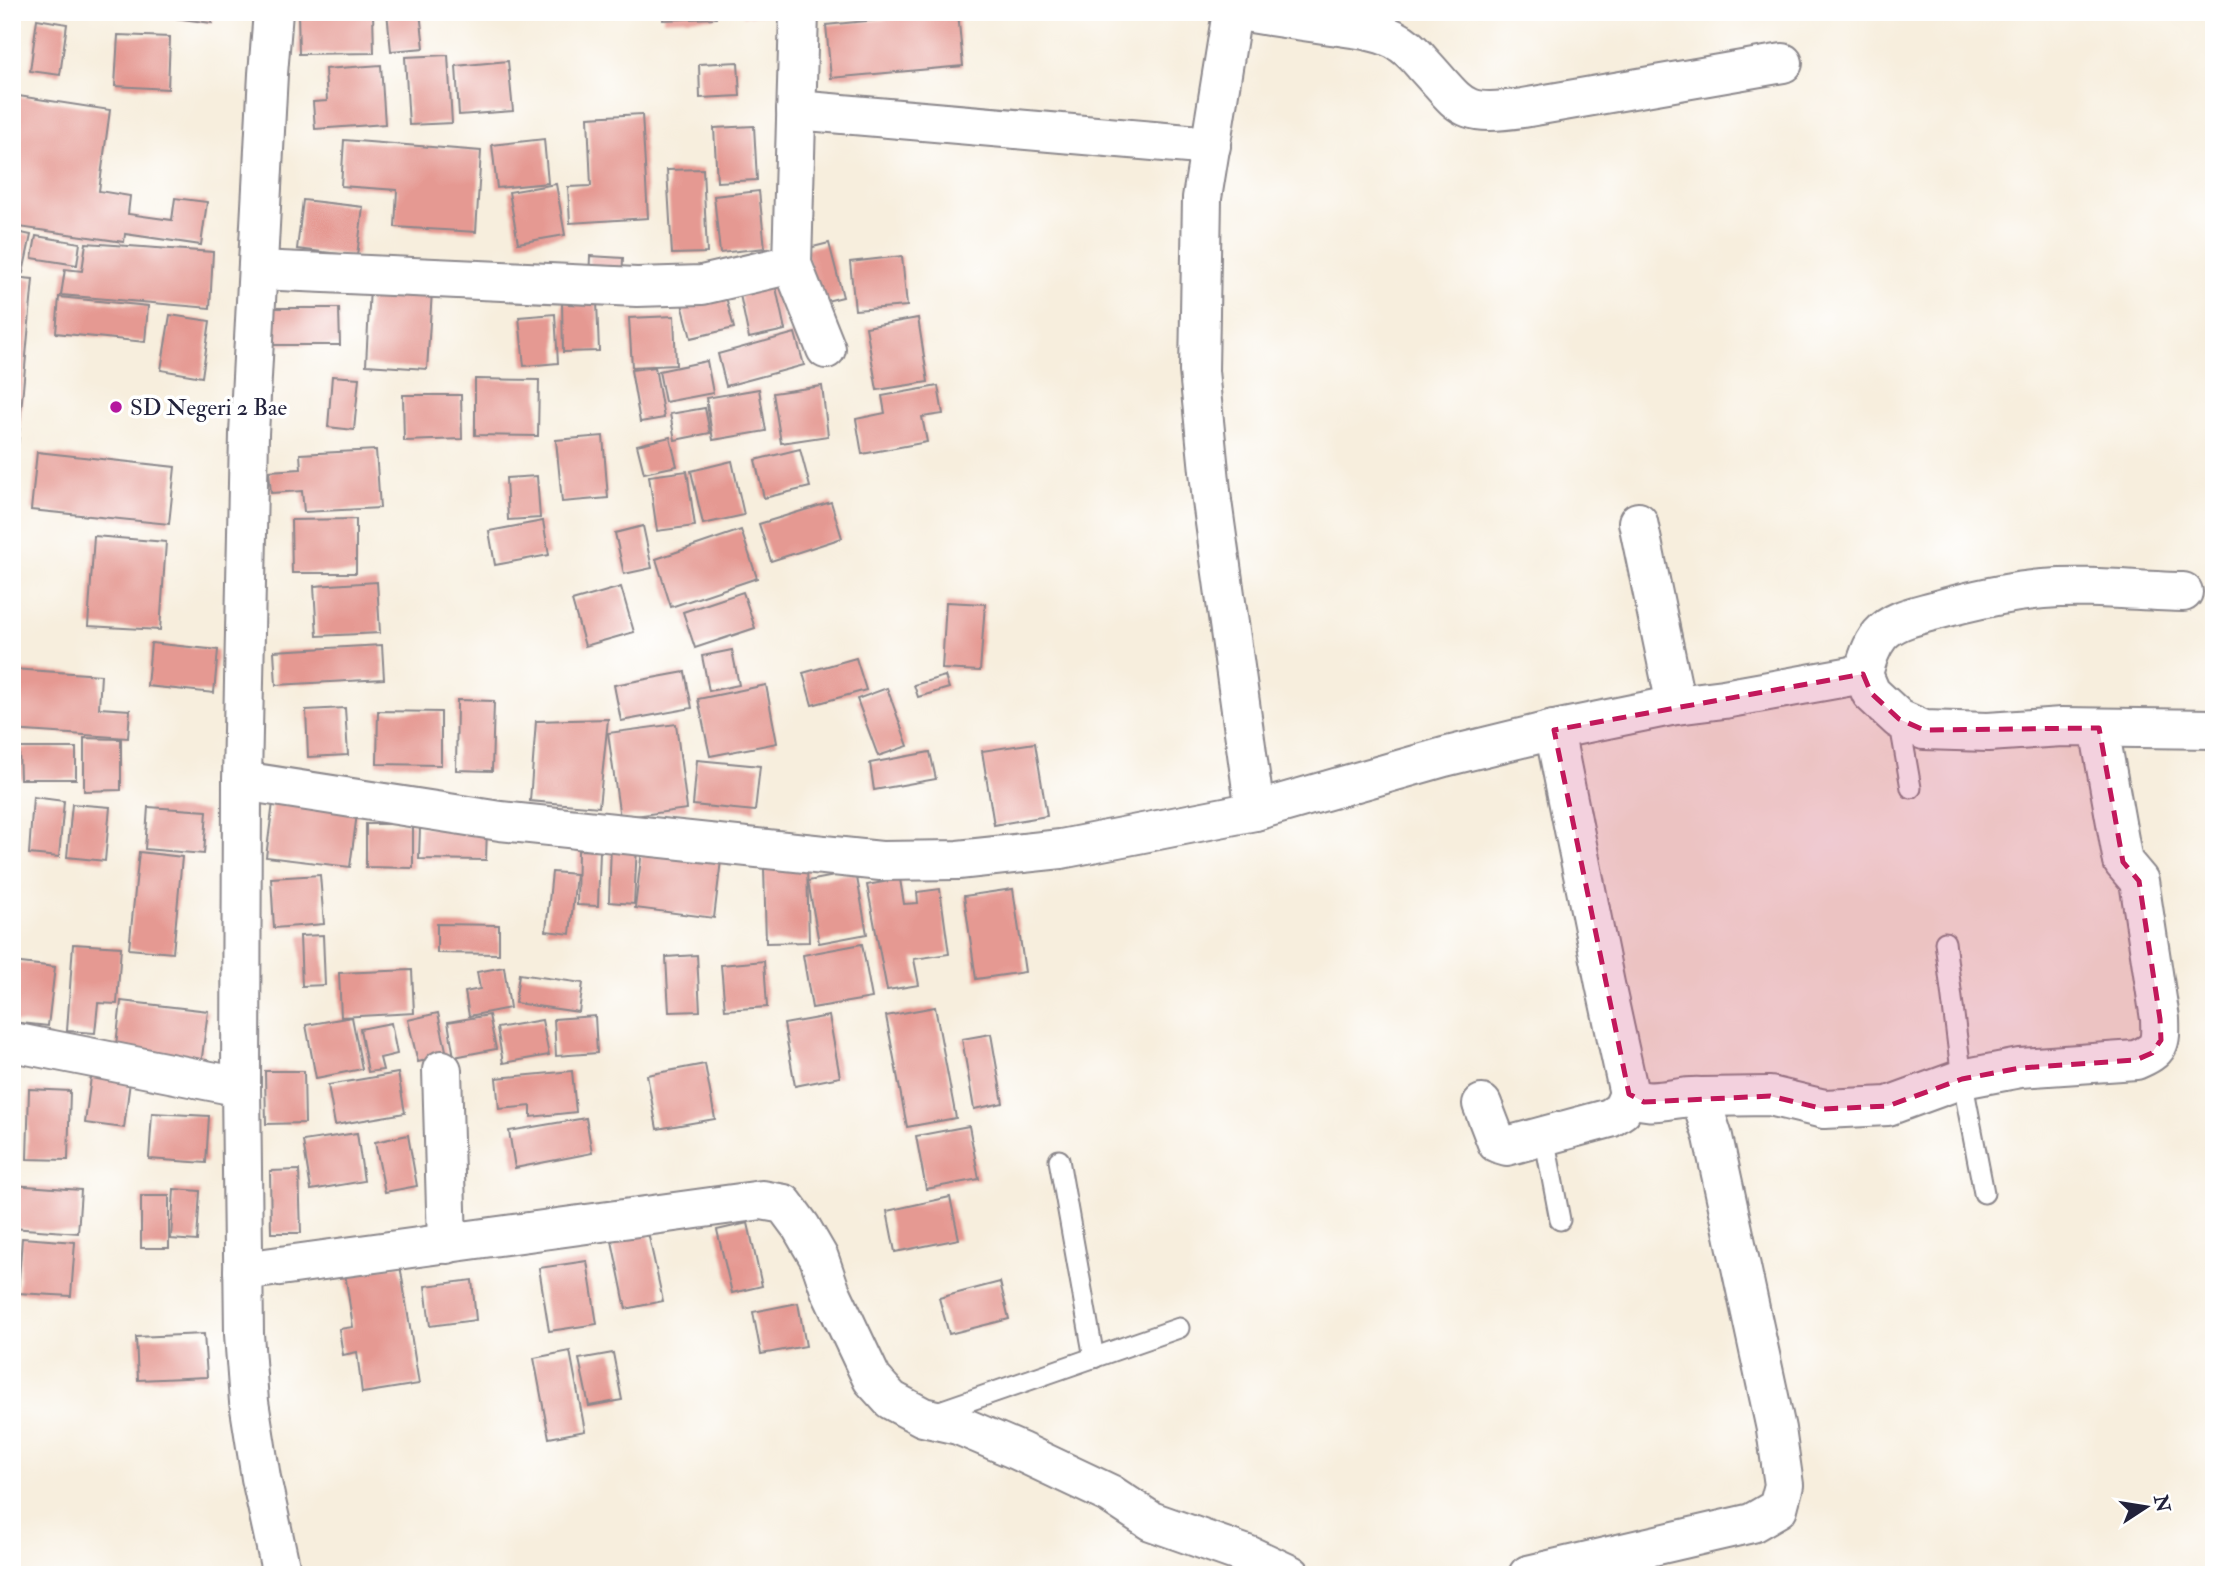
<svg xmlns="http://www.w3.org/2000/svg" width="2226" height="1587" viewBox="0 0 2226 1587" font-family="'IM FELL Double Pica',serif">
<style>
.building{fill:#e59992}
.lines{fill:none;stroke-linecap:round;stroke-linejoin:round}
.service-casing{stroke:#8c888c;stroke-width:23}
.minor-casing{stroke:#8c888c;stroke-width:42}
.tertiary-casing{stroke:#8c888c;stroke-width:42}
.service{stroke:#fff;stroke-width:19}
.minor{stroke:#fff;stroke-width:38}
.tertiary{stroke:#fff;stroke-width:38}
.marked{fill:#c2185b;fill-opacity:0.2;stroke:#c2185b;stroke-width:5;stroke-dasharray:14 9;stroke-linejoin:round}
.poi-dot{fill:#b5179e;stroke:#fff;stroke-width:2.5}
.labels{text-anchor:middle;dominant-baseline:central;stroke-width:7;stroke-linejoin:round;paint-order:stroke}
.poi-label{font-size:23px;fill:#22223b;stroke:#fff;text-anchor:start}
</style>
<rect width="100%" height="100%" fill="#fff"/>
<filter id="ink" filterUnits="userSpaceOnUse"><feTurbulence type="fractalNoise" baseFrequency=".0143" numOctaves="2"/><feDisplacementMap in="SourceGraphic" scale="14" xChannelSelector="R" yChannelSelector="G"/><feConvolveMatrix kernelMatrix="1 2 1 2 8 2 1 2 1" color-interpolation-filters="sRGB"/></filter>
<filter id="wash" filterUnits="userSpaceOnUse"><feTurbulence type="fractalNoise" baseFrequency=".00686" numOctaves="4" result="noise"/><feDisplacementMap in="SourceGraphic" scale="28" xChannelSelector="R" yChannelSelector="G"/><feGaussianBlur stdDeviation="1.57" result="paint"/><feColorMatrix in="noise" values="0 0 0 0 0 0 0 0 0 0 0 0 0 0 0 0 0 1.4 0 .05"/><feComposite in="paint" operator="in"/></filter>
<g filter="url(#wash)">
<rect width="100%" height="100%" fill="#f7eedd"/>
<g id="blocks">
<g class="building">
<polygon points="168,12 213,12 212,23 167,17"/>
<polygon points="298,12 373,12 374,53 299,54"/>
<polygon points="387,12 420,12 424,48 391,51"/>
<polygon points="564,12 597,12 597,14 564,16"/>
<polygon points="663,12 716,12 716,18 663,20"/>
<polygon points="743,12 785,12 785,14 743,16"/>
<polygon points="958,12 963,66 831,78 826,25"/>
<polygon points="37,19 67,24 60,75 30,71"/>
<polygon points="118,35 170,37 168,89 115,86"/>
<polygon points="448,55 452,123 409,125 405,57"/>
<polygon points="508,61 513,111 459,115 456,66"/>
<polygon points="738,62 740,96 700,98 699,64"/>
<polygon points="381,65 385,124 315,129 313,102 327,101 325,69"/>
<polygon points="12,95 110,110 99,191 130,196 128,214 172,220 175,198 207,202 201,245 125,234 124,242 12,226"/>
<polygon points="642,114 648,218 570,223 568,187 591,186 588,117"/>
<polygon points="754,126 757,180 717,182 714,128"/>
<polygon points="544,139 548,183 497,188 492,145"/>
<polygon points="344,140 481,151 476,232 395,227 397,190 341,186"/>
<polygon points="703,169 707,253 672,254 667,170"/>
<polygon points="556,184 565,235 518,243 509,192"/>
<polygon points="759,191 765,248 720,253 714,196"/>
<polygon points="303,200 363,207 357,256 297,249"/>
<polygon points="12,231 31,235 23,273 12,271"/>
<polygon points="36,236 80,243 77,265 32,258"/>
<polygon points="86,243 213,252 210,308 61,295 65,269 82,271"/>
<polygon points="829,243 843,297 818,303 805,249"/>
<polygon points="590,256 623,258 622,283 589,280"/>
<polygon points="902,256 907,306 855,310 850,262"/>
<polygon points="12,277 33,279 14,489 12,489"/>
<polygon points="774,278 785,330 749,338 738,285"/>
<polygon points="370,287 432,291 427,369 366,365"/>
<polygon points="724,289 734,328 691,338 681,300"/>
<polygon points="59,297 148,306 145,342 56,333"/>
<polygon points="562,302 597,302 599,351 563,352"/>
<polygon points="271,308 339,308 340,345 272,345"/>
<polygon points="555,314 558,363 524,366 519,317"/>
<polygon points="170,315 210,321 202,377 161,370"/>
<polygon points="674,316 676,365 632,367 629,318"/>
<polygon points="918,318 928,382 877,390 866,327"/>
<polygon points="795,333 804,365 726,386 718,354"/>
<polygon points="707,361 713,393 665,402 659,371"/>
<polygon points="655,367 664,418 640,422 631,370"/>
<polygon points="332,376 359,378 354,430 328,427"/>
<polygon points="475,379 539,380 538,436 475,435"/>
<polygon points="822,386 828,436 781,443 773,393"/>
<polygon points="938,386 943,414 922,417 927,442 862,454 856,419 885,413 882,396"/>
<polygon points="759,389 766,431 713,440 706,398"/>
<polygon points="403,395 461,395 462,439 404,441"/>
<polygon points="705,408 710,433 675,440 670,414"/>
<polygon points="603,436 608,498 562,502 556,440"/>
<polygon points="670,437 677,466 644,473 637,445"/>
<polygon points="800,449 810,487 764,498 755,460"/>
<polygon points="376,450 380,508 304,512 302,491 271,493 269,471 301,469 300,454"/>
<polygon points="37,452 175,467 169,524 31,510"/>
<polygon points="732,461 744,515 703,524 691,471"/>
<polygon points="687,471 695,526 657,531 649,476"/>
<polygon points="537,476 540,518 508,520 506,478"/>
<polygon points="831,502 842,538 771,561 759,524"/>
<polygon points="356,519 356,573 292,573 291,520"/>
<polygon points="543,521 549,555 495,565 489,531"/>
<polygon points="643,526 652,568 624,574 615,533"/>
<polygon points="741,530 757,578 671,607 656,559"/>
<polygon points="94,536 166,542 160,630 88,626"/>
<polygon points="377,582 380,633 317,636 314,586"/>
<polygon points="621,587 634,632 585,646 572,601"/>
<polygon points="743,592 755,628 695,648 683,612"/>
<polygon points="946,602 985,604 980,671 942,669"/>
<polygon points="151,643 218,650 214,693 147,686"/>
<polygon points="382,645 384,679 276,685 274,651"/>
<polygon points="732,650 739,685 709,691 702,656"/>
<polygon points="856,658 866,690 812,705 803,673"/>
<polygon points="12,669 101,675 99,708 130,710 128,738 12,730"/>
<polygon points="685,672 692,708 621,721 614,685"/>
<polygon points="945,676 949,688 918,697 914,685"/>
<polygon points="766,685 777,743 710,756 698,699"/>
<polygon points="887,688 908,746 878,756 857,699"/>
<polygon points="457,700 494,701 492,771 456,770"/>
<polygon points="345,708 348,755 308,757 306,710"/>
<polygon points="378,711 441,712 441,765 377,764"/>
<polygon points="608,719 599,807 530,801 536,721"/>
<polygon points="676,724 687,809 620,818 608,733"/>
<polygon points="84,738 121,739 121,790 84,791"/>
<polygon points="1035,743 1047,816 994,825 982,751"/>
<polygon points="19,748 76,748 76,779 20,779"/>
<polygon points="930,752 936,779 874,790 870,763"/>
<polygon points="697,760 760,766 755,811 693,805"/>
<polygon points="274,795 358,806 350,867 266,857"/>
<polygon points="33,797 64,801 59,857 29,854"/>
<polygon points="72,804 110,807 105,861 67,857"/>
<polygon points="148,807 207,811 204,854 145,849"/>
<polygon points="366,824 413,824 413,868 366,867"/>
<polygon points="420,827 487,827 486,860 419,859"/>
<polygon points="611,844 637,845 634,904 609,902"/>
<polygon points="578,850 600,851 598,906 577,905"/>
<polygon points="642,850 721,860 714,918 635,908"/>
<polygon points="139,852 182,857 173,953 129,949"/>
<polygon points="807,865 809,942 766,943 764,867"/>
<polygon points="552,872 576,874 570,934 546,931"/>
<polygon points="856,872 867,934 819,943 808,881"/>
<polygon points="320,875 324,924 274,928 271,878"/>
<polygon points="900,879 904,904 918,903 917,892 940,889 949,954 914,959 919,985 887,990 867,885"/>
<polygon points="1013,889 1025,972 976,979 964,896"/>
<polygon points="437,924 499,925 499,954 437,953"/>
<polygon points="323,935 325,985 302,986 300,936"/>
<polygon points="73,944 121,947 117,1004 98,1003 95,1033 67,1031"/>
<polygon points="862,944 872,998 812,1008 803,955"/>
<polygon points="697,955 700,1011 669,1012 666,957"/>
<polygon points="764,961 767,1007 725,1010 721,965"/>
<polygon points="12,962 55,967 48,1026 12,1022"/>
<polygon points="504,967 510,1008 469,1016 465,992 480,989 477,972"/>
<polygon points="412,970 414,1013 341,1017 339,973"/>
<polygon points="519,974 583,983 579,1012 515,1003"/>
<polygon points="121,1001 208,1011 201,1065 115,1054"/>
<polygon points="935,1007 956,1118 907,1127 886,1016"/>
<polygon points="438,1013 447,1055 418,1062 408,1020"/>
<polygon points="489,1015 496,1049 454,1057 448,1022"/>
<polygon points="595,1016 597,1053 556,1056 554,1019"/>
<polygon points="829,1016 840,1077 795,1086 784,1024"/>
<polygon points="352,1017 362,1069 316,1078 306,1025"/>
<polygon points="542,1020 549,1055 503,1063 497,1028"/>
<polygon points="391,1023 397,1054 380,1058 383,1070 368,1072 360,1029"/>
<polygon points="991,1034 1003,1103 974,1109 962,1039"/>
<polygon points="705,1064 715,1119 657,1129 647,1075"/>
<polygon points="92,1069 131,1074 124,1128 85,1123"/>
<polygon points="265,1071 304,1071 305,1123 266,1124"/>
<polygon points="572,1071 576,1112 531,1117 531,1106 499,1109 496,1078"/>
<polygon points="398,1073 405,1113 335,1125 328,1085"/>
<polygon points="29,1089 70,1091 68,1160 27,1159"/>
<polygon points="152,1113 209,1116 206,1163 149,1159"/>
<polygon points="586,1118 592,1153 515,1168 509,1131"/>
<polygon points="969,1126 979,1179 926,1189 916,1136"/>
<polygon points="357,1133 364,1181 311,1190 303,1141"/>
<polygon points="408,1135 417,1186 385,1192 375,1142"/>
<polygon points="299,1170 301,1233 271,1233 270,1171"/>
<polygon points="12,1185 81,1190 78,1233 12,1228"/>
<polygon points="174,1189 200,1191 197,1241 171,1239"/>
<rect x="141" y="1196" width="28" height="52"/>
<polygon points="950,1197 959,1239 895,1252 887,1211"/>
<polygon points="748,1223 762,1286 732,1293 717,1230"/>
<polygon points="647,1228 663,1301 626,1309 611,1236"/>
<polygon points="22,1238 75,1242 71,1296 18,1293"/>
<polygon points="587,1261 597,1324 549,1331 539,1268"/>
<polygon points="400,1265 419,1384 362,1393 357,1352 343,1355 339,1329 353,1327 345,1273"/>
<polygon points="472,1280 476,1320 430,1326 425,1286"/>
<polygon points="1000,1282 1009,1319 949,1334 939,1298"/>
<polygon points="798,1303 806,1346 761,1354 753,1312"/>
<polygon points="204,1334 207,1377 138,1380 136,1337"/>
<polygon points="570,1351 585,1431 549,1438 534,1358"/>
<polygon points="613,1353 622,1400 589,1406 579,1359"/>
</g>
</g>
</g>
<g filter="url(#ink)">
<use href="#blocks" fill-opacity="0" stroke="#8c888c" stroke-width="2"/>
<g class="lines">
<g class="service-casing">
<g id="service">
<polyline points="1899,719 1911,788"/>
<polyline points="1945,942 1962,1079 1984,1193"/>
<polyline points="1544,1136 1560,1220"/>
<polyline points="1059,1160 1094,1358"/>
<polyline points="934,1413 1179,1328"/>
</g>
</g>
<g class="minor-casing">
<g id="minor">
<polyline points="799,12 792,264 826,349"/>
<polyline points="1232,12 1202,198 1199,371 1212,501 1255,811"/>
<path d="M1245,12C1274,17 1303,21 1331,25C1352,28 1375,30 1394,39C1406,45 1415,54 1423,64C1463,107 1459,117 1523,108L1783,63"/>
<polyline points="796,110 1211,146"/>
<polyline points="258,270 637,287 702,285 792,264"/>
<polyline points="1638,522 1676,705"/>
<path d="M1863,674C1867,660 1871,646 1880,635C1893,620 1915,616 1933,611C1969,601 2007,592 2043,589C2090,585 2136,591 2183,592"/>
<polyline points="242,781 500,821 881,861 958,860 1061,849 1255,811 1444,757 1554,730 1676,705 1724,699 1863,674 1871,693 1899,719 1924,730 1988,732 2062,727 2214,729"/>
<polyline points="12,1042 241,1087"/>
<polyline points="442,1070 447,1244"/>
<path d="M1700,1097L1770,1096L1824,1109L1888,1106L1962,1079L2020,1068L2136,1060C2160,1050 2161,1044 2160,1019L2139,881L2123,862L2099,728"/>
<polyline points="1482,1104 1497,1143 1507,1146 1610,1118 1622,1110 1629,1094"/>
<polyline points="243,1271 762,1200 784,1204 801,1227 819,1258 830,1290 872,1379 891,1400 923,1417 958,1425 1019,1451 1110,1494 1151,1521 1250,1556 1291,1575"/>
<path d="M1528,1575L1752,1523L1778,1508L1784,1485L1776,1429L1713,1137L1700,1097C1678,1095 1646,1110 1629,1094L1605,984L1554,730"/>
</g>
</g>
<g class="tertiary-casing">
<polyline id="tertiary" points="273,12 268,74 249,434 242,781 241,1087 244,1334 249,1402 261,1478 282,1575"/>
</g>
<use href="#service" class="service"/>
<use href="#minor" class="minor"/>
<use href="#tertiary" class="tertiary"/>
</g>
</g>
<path class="marked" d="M1863,674L1871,693L1899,719L1924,730L2099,728L2123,862L2139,881L2160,1019L2161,1040L2152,1053L2136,1060L2020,1068L1962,1079L1888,1106L1824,1109L1770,1096L1644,1102L1629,1094L1554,730Z"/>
<circle class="poi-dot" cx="116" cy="407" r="7"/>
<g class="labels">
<g class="poi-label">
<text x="130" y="407">SD Negeri 2 Bae</text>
</g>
</g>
<rect width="2226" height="1587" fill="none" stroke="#fff" stroke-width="42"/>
<g transform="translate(2146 1507) rotate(78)" stroke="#ffffff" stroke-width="5" paint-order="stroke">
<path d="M0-5L12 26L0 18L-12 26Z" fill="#22223b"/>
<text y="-10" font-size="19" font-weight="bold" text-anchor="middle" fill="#22223b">N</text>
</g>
</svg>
